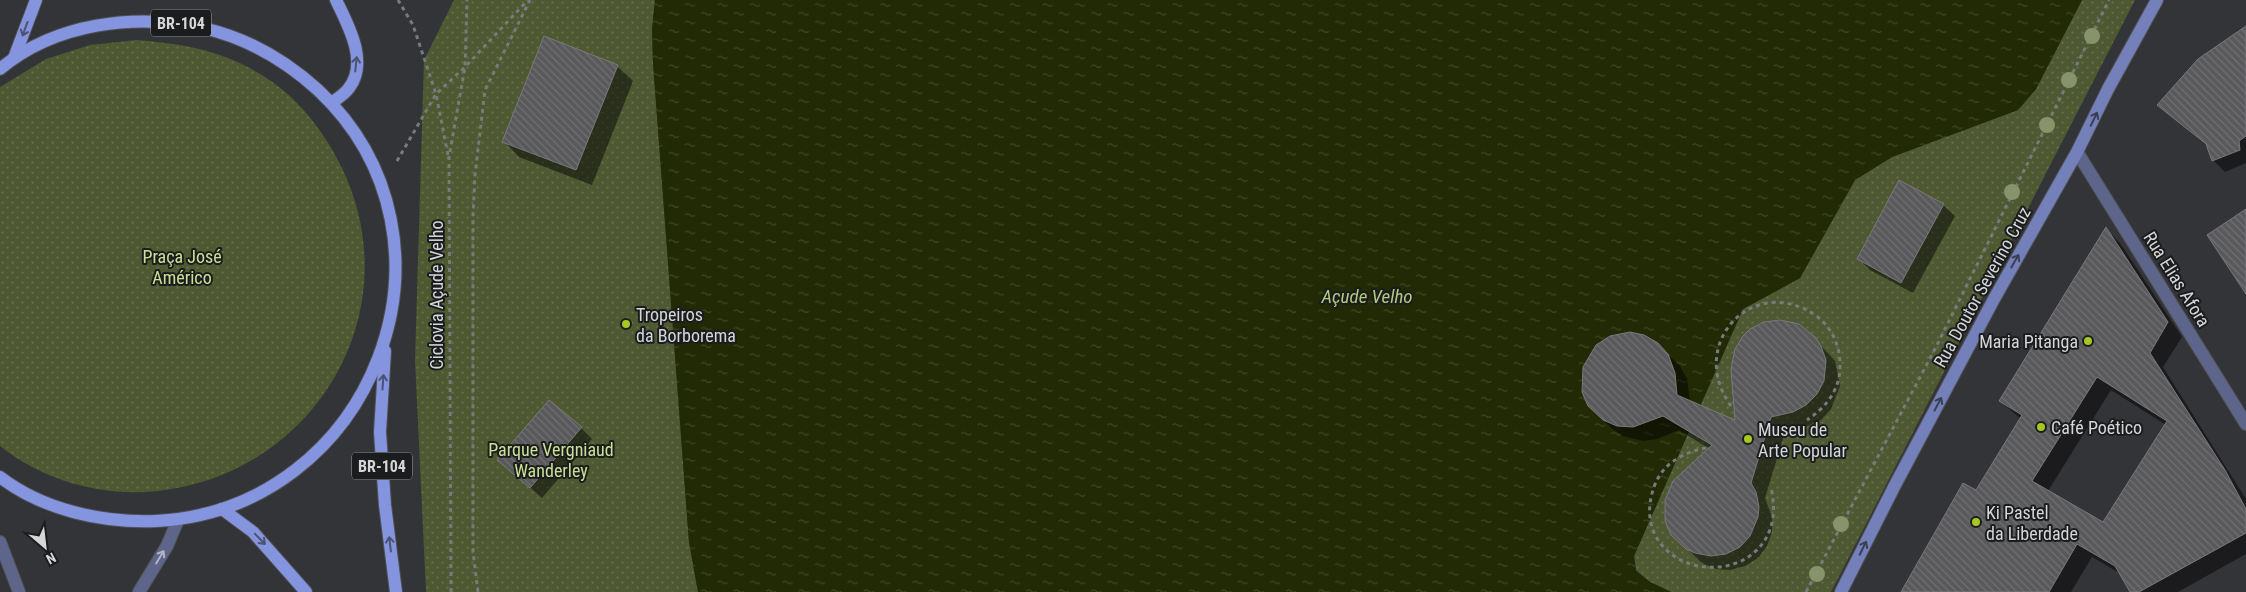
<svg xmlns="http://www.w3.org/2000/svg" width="2246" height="592" viewBox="0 0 2246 592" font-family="'Roboto Condensed',sans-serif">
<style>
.park{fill:url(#park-dots)}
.water{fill:url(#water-ripples)}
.shadow{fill:#0007;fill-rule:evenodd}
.building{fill:url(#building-back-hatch);stroke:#79797d;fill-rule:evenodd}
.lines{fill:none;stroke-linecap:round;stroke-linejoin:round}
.minor-casing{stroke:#505154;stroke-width:14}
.tertiary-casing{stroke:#505154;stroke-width:14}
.secondary-casing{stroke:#505154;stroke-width:14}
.primary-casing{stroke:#505154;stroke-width:14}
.path{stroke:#797a7c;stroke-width:3;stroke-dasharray:4 4;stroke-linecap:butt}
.minor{stroke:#5d658a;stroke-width:12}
.tertiary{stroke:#5d658a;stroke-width:12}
.secondary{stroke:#7480ba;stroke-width:12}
.primary{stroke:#8594df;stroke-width:12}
.tree{fill:#87936a}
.oneway{stroke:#4b5274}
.oneway2{stroke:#3a3f54}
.oneway3{stroke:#b1b4c1}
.poi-dot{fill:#a6c820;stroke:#1b1c1d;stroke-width:2}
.labels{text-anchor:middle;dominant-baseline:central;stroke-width:4;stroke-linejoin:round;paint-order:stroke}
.shield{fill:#1b1c1d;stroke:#9d9ea0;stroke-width:1}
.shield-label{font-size:16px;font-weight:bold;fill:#d5d6d8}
.park-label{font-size:18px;fill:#cbe094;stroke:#1b1c1d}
.street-label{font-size:18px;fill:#d5d6d8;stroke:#1b1c1d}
.poi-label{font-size:18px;fill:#d5d6d8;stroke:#1b1c1d;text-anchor:start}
.water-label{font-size:19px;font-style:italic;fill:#b4c97e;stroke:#1b1c1d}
</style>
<defs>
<pattern id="park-dots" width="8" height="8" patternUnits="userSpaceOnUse" patternTransform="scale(1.25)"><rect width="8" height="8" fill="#4e5831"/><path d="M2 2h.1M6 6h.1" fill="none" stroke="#676f4e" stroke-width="1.8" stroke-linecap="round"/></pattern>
<pattern id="water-ripples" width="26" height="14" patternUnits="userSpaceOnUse" patternTransform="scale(1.25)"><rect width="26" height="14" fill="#212905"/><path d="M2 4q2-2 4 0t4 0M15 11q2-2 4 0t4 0" fill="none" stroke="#404729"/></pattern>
<pattern id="building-back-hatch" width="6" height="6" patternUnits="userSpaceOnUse" patternTransform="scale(1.25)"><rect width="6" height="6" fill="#59595c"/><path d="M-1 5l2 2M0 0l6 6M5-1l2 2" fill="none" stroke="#707073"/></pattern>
</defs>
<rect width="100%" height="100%" fill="#333437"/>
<g class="park">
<polygon points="454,0 655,0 652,29 653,63 689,542 698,592 426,592 415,360 424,60"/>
<polygon points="2082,0 2135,0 1831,592 1671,592 1650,582 1636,570 1634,556 1743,309 1800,278 1855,180 1892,157 2018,110 2036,89"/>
<path d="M137,40C186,44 226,51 268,79C300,100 325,133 342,168C411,312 315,474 158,491C102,497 44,481 0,446V87L46,59L90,45Z"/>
</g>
<polygon class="water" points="655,0 2082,0 2036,89 2018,110 1892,157 1855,180 1800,278 1743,309 1634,556 1636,571 1650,582 1671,592 698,592 689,542 653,63 652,29"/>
<g class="shadow">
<polygon points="2246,31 2246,163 2225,172 2213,160 2208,147 2158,105"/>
<polygon points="617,66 633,81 592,185 519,157 504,141"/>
<polygon points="1943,205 1955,216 1913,293 1870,270 1858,258"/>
<path d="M2106,229L2120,243L2182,337L2163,367L2246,499V554L2178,592H2131L2121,574L2092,557L2071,592H1901L1963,484L1977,492L2021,419L2000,401ZM2111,390L2166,425L2103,524L2048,491Z"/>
<polygon points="1811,335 1835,361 1840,386 1831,409 1821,420 1807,426 1785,432 1765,498 1772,517 1772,532 1767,546 1758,558 1745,566 1730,570 1716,569 1702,563 1672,534 1710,449 1679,430 1657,439 1643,441 1623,436 1611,428 1587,401 1582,382 1586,362 1597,346 1664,351 1680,366 1687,379 1690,402 1737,422"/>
<polygon points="581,428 592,439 542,498 499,460"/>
</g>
<g class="building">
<polygon points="2246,26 2246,136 2239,141 2240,150 2212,161 2206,144 2157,105 2198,59"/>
<polygon points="544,36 618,65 576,170 502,142"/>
<polygon points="1899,180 1944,204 1901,283 1857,259"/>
<polygon points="2246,209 2246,294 2207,235"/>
<path d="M2106,227L2168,322L2150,353L2225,470L2246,509V533L2139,592H2130L2115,566L2077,544L2049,592H1901L1963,483L1976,490L2022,415L1999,401ZM2097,377L2167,421L2103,522L2032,481Z"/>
<polygon points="1780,320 1799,324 1815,337 1821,346 1826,360 1824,381 1817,394 1806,405 1793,412 1771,417 1751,483 1756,492 1759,507 1758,517 1750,536 1740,547 1726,554 1711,556 1695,553 1686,549 1671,535 1665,521 1665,500 1673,481 1712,445 1663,416 1633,427 1617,426 1603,420 1588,406 1582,392 1583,367 1596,345 1610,336 1630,332 1644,335 1658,343 1668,354 1675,373 1677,395 1735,420 1731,369 1735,349 1743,336 1750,329 1764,322"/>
<polygon points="549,400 582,427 530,488 497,460"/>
</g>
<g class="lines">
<g class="minor-casing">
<polyline id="minor" points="2077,152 2246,424"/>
</g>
<g class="tertiary-casing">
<g id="tertiary">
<polyline points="0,542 19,592"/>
<polyline points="139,592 167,546 178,520"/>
</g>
</g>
<g class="secondary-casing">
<polyline id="secondary" points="1841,592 1894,487 1994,299 2077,152 2108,89 2157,0"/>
</g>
<g class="primary-casing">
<g id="primary">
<polyline points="14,58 36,0"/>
<path d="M0,69C55,23 135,13 203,28C247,38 285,60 318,90C478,240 373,510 156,521C102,523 43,510 0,477"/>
<path d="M331,103C337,99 345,94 349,88C369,62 348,25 336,0"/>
<polyline points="385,351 380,432 385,505 396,592"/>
<polyline points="222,509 253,532 306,592"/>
</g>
</g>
<g class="path">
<polyline points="398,0 413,25 436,94 448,155"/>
<polyline points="397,161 436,94 465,67 528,0"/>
<path d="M1731,406C1686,344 1753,273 1815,315C1831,326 1840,345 1840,364C1841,388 1827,407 1807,420"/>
<path d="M1706,448C1683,452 1662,464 1654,487C1648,504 1648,520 1655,535C1686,592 1791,572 1771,488"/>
<polyline points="451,592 449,157 465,67 467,0"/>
<polyline points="478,592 473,552 473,216 475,175 485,90 530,0"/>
<polyline points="1806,592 1936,347 2109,0"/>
</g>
<use href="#minor" class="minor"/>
<use href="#tertiary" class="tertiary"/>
<use href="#secondary" class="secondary"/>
<use href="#primary" class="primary"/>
</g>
<g class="tree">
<circle cx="2092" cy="36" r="8"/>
<circle cx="2069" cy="80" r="8"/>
<circle cx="2047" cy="125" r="8"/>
<circle cx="2012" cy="192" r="8"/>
<circle cx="1841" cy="524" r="8"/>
<circle cx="1817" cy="574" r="8"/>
</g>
<defs><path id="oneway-shaft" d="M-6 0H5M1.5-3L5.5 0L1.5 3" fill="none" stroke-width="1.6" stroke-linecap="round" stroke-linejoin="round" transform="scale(1.25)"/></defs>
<g class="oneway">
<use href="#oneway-shaft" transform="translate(25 29) rotate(110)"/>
<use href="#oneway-shaft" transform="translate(356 64) rotate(-84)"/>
<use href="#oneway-shaft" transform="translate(383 382) rotate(-86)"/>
<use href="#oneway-shaft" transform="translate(260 539) rotate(46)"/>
<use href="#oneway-shaft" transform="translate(390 544) rotate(-97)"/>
</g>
<g class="oneway2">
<use href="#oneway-shaft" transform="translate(2094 119) rotate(-64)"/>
<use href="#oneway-shaft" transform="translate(2015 261) rotate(-60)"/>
<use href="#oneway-shaft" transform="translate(1938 404) rotate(-62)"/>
<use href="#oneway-shaft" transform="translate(1863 548) rotate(-64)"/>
</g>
<use class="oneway3" href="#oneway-shaft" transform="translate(160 557) rotate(-59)"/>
<g class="poi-dot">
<circle cx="626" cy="324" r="5"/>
<circle cx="2088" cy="341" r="5"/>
<circle cx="2041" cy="427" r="5"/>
<circle cx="1748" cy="439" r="5"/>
<circle cx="1976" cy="522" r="5"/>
</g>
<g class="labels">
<g class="shield">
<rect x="151" y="9.5" width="60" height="27" rx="4"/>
<rect x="352" y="452.5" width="60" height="27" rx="4"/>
</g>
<g class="shield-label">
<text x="181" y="23">BR-104</text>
<text x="382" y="466">BR-104</text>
</g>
<g class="park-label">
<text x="182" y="256">Praça José<tspan x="182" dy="21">Américo</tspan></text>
<text x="551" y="449">Parque Vergniaud<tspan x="551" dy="21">Wanderley</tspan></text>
</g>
<g class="street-label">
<text transform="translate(2177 279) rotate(58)">Rua Elias Afora</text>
<text transform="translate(1982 287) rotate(-61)">Rua Doutor Severino Cruz</text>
<text transform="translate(436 295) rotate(-90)">Ciclovia Açude Velho</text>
</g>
<g class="poi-label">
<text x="636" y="314">Tropeiros<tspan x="636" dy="21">da Borborema</tspan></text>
<text x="2078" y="341" text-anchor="end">Maria Pitanga</text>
<text x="2051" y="427">Café Poético</text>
<text x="1758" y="429">Museu de<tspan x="1758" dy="21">Arte Popular</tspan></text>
<text x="1986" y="512">Ki Pastel<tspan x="1986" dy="21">da Liberdade</tspan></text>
</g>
<g class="water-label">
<text x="1367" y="296">Açude Velho</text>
</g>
</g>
<g transform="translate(45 547) rotate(152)" stroke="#1b1c1d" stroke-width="4" paint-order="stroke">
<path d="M0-4L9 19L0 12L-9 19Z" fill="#d5d6d8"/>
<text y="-8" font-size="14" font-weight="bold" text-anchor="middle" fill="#d5d6d8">N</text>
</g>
</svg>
